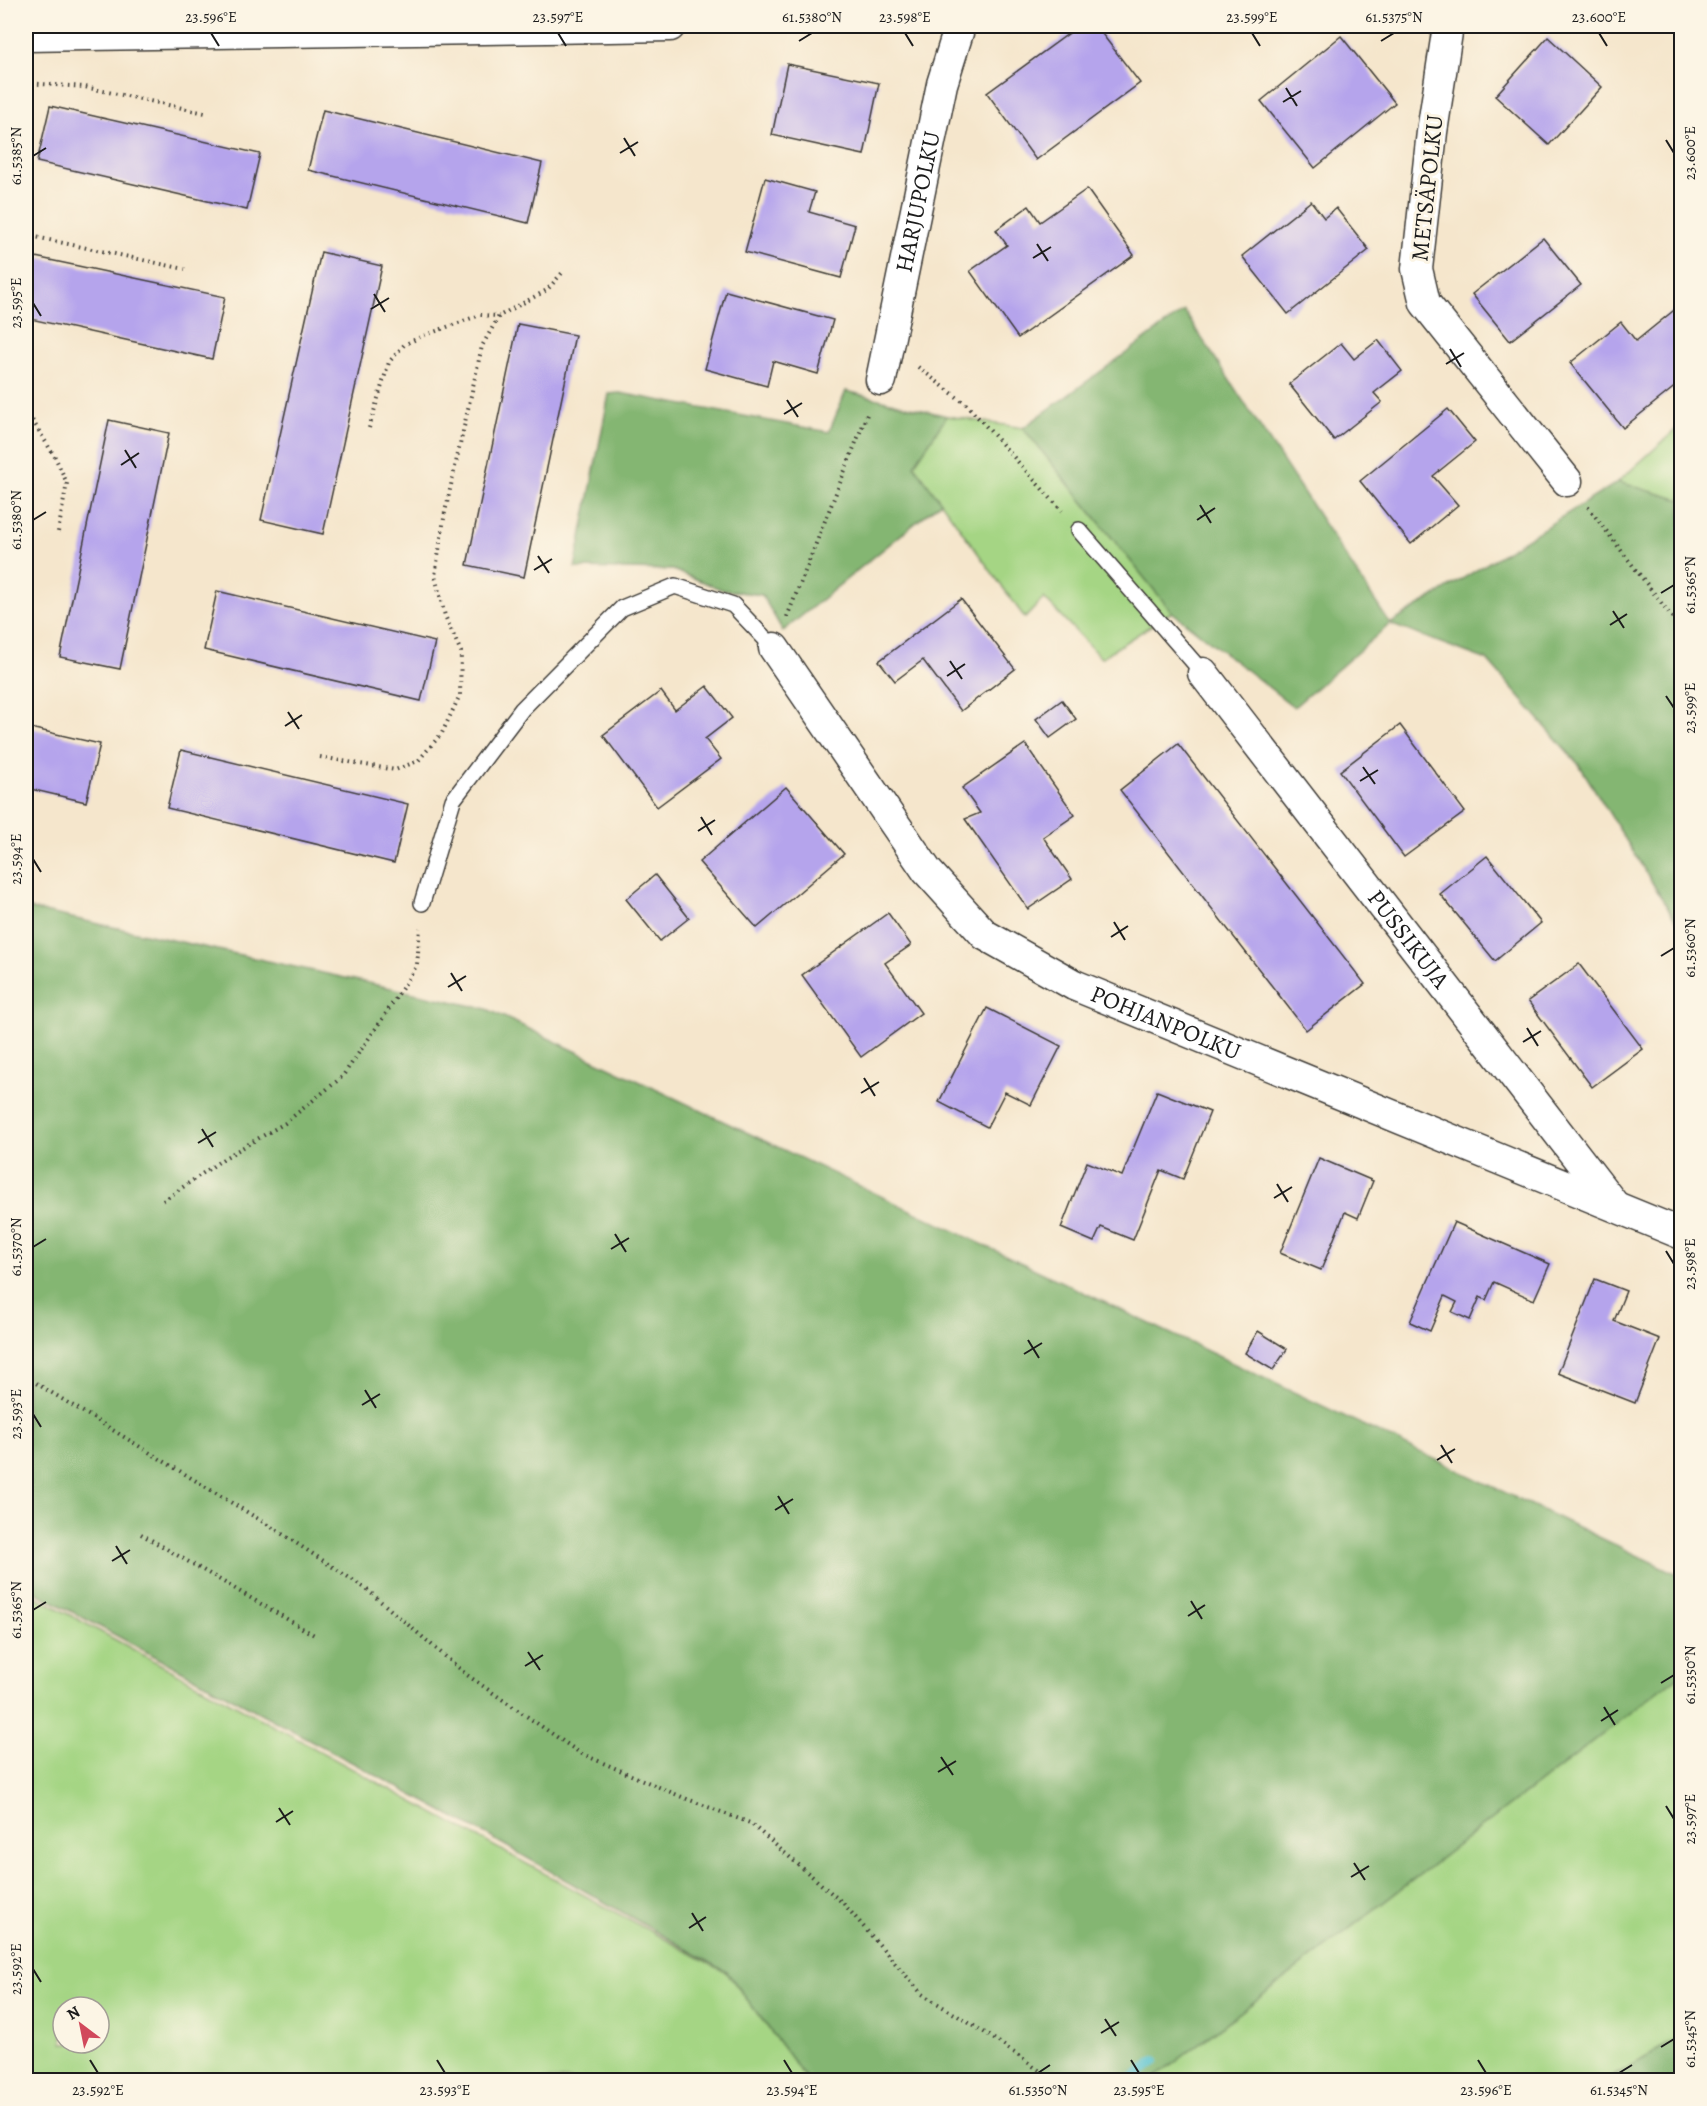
<svg xmlns="http://www.w3.org/2000/svg" width="1707" height="2106" viewBox="0 0 1707 2106" font-family="Alegreya,serif">
<style>
.green{fill:#a5d584;stroke:#607850;stroke-width:1.5;fill-rule:evenodd}
.forest{fill:#84b672;stroke:#506947;stroke-width:1.5}
.lines{fill:none;stroke-linecap:round;stroke-linejoin:round}
.stream{stroke:#56c2cf;stroke-width:10}
.building{fill:#b5a4ec}
.service-casing{stroke:#3d3a36;stroke-width:18}
.minor-casing{stroke:#3d3a36;stroke-width:33}
.path{stroke:#3d3a36;stroke-width:4;stroke-dasharray:1.5 4.5;stroke-linecap:butt}
.service{stroke:#fff;stroke-width:15}
.minor{stroke:#fff;stroke-width:30}
.ticks{fill:none;stroke:#1c1c1c;stroke-width:2}
.labels{text-anchor:middle;dominant-baseline:central;stroke-width:6;stroke-linejoin:round;paint-order:stroke}
.street-label{font-size:24px;fill:#1c1c1c;stroke:#fcf5e5}
.neatline{fill:none;stroke:#1c1c1c;stroke-width:2}
.ticks-label{font-size:15px;text-anchor:middle;fill:#1c1c1c}
</style>
<rect width="100%" height="100%" fill="#fcf5e5"/>
<filter id="ink" filterUnits="userSpaceOnUse"><feTurbulence type="fractalNoise" baseFrequency=".0167" numOctaves="2"/><feDisplacementMap in="SourceGraphic" scale="12" xChannelSelector="R" yChannelSelector="G"/><feConvolveMatrix kernelMatrix="1 2 1 2 8 2 1 2 1" color-interpolation-filters="sRGB"/></filter>
<filter id="wash" filterUnits="userSpaceOnUse"><feTurbulence type="fractalNoise" baseFrequency=".008" numOctaves="4" result="noise"/><feDisplacementMap in="SourceGraphic" scale="24" xChannelSelector="R" yChannelSelector="G"/><feGaussianBlur stdDeviation="1.35" result="paint"/><feColorMatrix in="noise" values="0 0 0 0 0 0 0 0 0 0 0 0 0 0 0 0 0 1.4 0 .05"/><feComposite in="paint" operator="in"/></filter>
<g filter="url(#wash)">
<rect width="100%" height="100%" fill="#f5e6cc"/>
<g class="green">
<polygon points="947,416 1023,428 1172,612 1101,658 1044,598 1025,618 914,465"/>
<polygon points="1681,425 1681,500 1618,482"/>
<path d="M26,1591L727,1973L807,2080H26ZM63,2007H99V2043H63Z"/>
<polygon points="1681,1674 1681,2037 1607,2080 1152,2080"/>
</g>
<g class="forest">
<polygon points="1184,311 1390,624 1618,482 1681,500 1681,929 1580,766 1487,660 1390,624 1294,707 1172,612 1023,428"/>
<polygon points="846,391 947,416 914,465 941,502 783,631 762,595 723,590 673,570 575,568 609,394 620,393 829,432"/>
<polygon points="26,908 487,1009 1681,1576 1681,1674 1152,2080 807,2080 727,1972 485,1834 26,1587"/>
<polygon points="1681,2037 1681,2080 1607,2080"/>
</g>
<g class="lines">
<polyline class="stream" points="1130,2080 1155,2061"/>
</g>
<g id="blocks">
<g class="building">
<polygon points="1079,26 1096,26 1140,83 1036,160 987,93"/>
<polygon points="1341,36 1395,103 1315,168 1261,101"/>
<polygon points="1548,37 1602,87 1549,145 1495,96"/>
<polygon points="787,64 879,83 864,155 772,135"/>
<polygon points="50,106 260,154 247,210 37,162"/>
<polygon points="323,110 542,163 528,223 308,170"/>
<polygon points="765,178 815,192 809,212 855,225 841,278 745,252"/>
<polygon points="1087,189 1134,255 1018,338 970,271 1007,245 996,230 1029,206 1040,222"/>
<polygon points="1311,201 1324,218 1336,208 1369,250 1288,314 1242,256"/>
<polygon points="1543,238 1581,285 1510,341 1472,294"/>
<polygon points="321,252 382,266 323,534 261,520"/>
<polygon points="26,255 225,297 212,359 26,318"/>
<polygon points="726,291 833,320 818,374 773,361 767,386 705,369"/>
<polygon points="1678,307 1682,311 1682,381 1623,428 1570,363 1621,322 1636,341"/>
<polygon points="518,324 575,335 524,577 467,565"/>
<polygon points="1378,340 1402,371 1374,393 1382,402 1334,440 1289,384 1341,343 1354,359"/>
<polygon points="1448,409 1475,442 1433,476 1458,505 1411,544 1360,481"/>
<polygon points="109,420 169,433 120,669 60,657"/>
<polygon points="217,591 435,642 421,701 204,650"/>
<polygon points="961,599 1015,669 961,711 923,660 895,681 879,661"/>
<polygon points="707,686 732,718 705,739 721,759 657,807 603,735 661,691 675,710"/>
<polygon points="1062,700 1076,719 1050,738 1036,719"/>
<polygon points="1400,725 1465,812 1404,857 1340,771"/>
<polygon points="26,727 100,744 86,802 26,788"/>
<polygon points="1025,744 1075,815 1043,837 1072,879 1028,909 965,819 980,813 962,788"/>
<polygon points="1178,744 1365,984 1306,1030 1120,790"/>
<polygon points="181,750 408,804 394,863 167,808"/>
<polygon points="786,787 844,854 757,928 699,862"/>
<polygon points="1487,856 1541,923 1495,961 1440,894"/>
<polygon points="655,875 689,918 660,941 626,899"/>
<polygon points="888,913 911,945 885,963 921,1013 861,1057 802,975"/>
<polygon points="1579,964 1643,1049 1592,1087 1528,1001"/>
<polygon points="987,1008 1061,1046 1031,1105 1005,1092 987,1127 939,1102"/>
<polygon points="1157,1091 1210,1112 1183,1179 1161,1170 1133,1240 1101,1227 1094,1242 1061,1228 1087,1162 1122,1176"/>
<polygon points="1319,1158 1373,1181 1358,1218 1345,1212 1321,1270 1280,1253"/>
<polygon points="1454,1222 1550,1264 1534,1300 1494,1282 1486,1300 1480,1297 1470,1320 1452,1312 1457,1302 1445,1296 1430,1331 1410,1322"/>
<polygon points="1595,1279 1626,1291 1614,1321 1660,1339 1635,1403 1558,1373"/>
<polygon points="1258,1331 1287,1349 1273,1370 1245,1353"/>
</g>
</g>
</g>
<g filter="url(#ink)">
<use href="#blocks" fill-opacity="0" stroke="#3d3a36" stroke-width="1.5"/>
<g class="lines">
<g class="service-casing">
<g id="service">
<polyline points="1079,530 1203,673"/>
<polyline points="422,903 453,800 522,709 622,608 675,586 733,605 774,648"/>
</g>
</g>
<g class="minor-casing">
<g id="minor">
<polyline points="1448,26 1432,132 1417,269 1425,303 1567,481"/>
<polyline points="26,36 670,26"/>
<path id="s1" d="M881,380L942,84L960,26"/>
<path id="s2" d="M774,648L927,871L985,935L1074,985L1682,1234"/>
<path id="s3" d="M1203,673L1614,1205"/>
</g>
</g>
<g class="path">
<polyline points="26,83 85,87 205,113"/>
<polyline points="26,235 185,269"/>
<polyline points="918,367 966,404 1062,511"/>
<polyline points="26,410 55,457 67,483 58,532"/>
<polyline points="369,428 389,362 404,345 420,337 480,315 499,316"/>
<polyline points="1588,507 1682,630"/>
<polyline points="787,617 868,412"/>
<polyline points="320,757 395,770 418,761 442,733 460,695 461,652 445,616 435,576 445,512 482,346 499,316 547,290 563,272"/>
<polyline points="163,1201 226,1157 285,1123 342,1077 381,1021 417,965 420,928"/>
<polyline points="26,1377 273,1528 365,1588 467,1675 580,1753 682,1797 750,1823 843,1903 922,1994 987,2034 1053,2080"/>
<polyline points="141,1534 316,1636"/>
</g>
<use href="#service" class="service"/>
<use href="#minor" class="minor"/>
</g>
</g>
<path class="ticks" d="M211,33L219,46M558,33L566,46M905,33L913,46M1252,33L1260,46M1599,33L1607,46M799,41L812,33M1381,41L1394,33M1286,88L1297,106M1283,102L1301,91M624,138L635,156M1666,140L1674,153M620,153L638,142M33,156L46,148M1037,244L1048,261M1033,258L1051,247M374,294L385,312M33,303L41,316M371,309L389,298M1450,349L1461,367M1446,364L1464,353M787,400L798,417M784,414L802,403M125,450L136,468M121,465L139,453M1200,505L1211,523M33,520L46,512M1197,520L1215,508M538,556L549,573M534,570L552,559M1661,593L1674,585M1613,611L1624,628M1610,625L1627,614M950,661L962,679M947,676L965,664M1666,696L1674,708M288,712L299,729M285,726L302,715M1363,767L1375,784M1360,781L1378,770M701,817L712,835M698,831L715,820M33,859L41,872M1114,922L1125,940M1111,937L1128,926M1661,956L1674,948M451,973L462,991M448,987L466,976M1527,1028L1538,1046M1523,1042L1541,1031M864,1078L875,1096M861,1093L879,1082M202,1129L213,1147M198,1143L216,1132M1277,1184L1288,1202M1274,1198L1292,1187M615,1234L626,1252M33,1247L46,1239M611,1249L629,1238M1666,1251L1674,1264M1028,1340L1039,1358M1024,1354L1042,1343M365,1390L376,1408M362,1405L380,1394M33,1414L41,1427M1441,1445L1452,1463M1437,1460L1455,1449M778,1496L789,1514M775,1510L793,1499M116,1546L127,1564M112,1561L130,1550M1191,1601L1202,1619M33,1610L46,1602M1188,1616L1205,1605M528,1652L540,1670M525,1666L543,1655M1661,1683L1674,1675M1604,1707L1615,1725M1601,1721L1618,1710M941,1757L953,1775M938,1772L956,1761M1666,1806L1674,1819M279,1808L290,1825M276,1822L293,1811M1354,1863L1365,1880M1351,1877L1369,1866M692,1913L703,1931M689,1928L706,1917M33,1969L41,1982M1105,2019L1116,2036M1101,2033L1119,2022M1661,2047L1674,2039M90,2060L98,2073M437,2060L445,2073M784,2060L792,2073M1131,2060L1139,2073M1478,2060L1486,2073M1038,2073L1050,2065M1619,2073L1632,2065"/>
<g class="labels">
<g class="street-label">
<text transform="translate(1427 188) rotate(-84)">METSÄPOLKU</text>
<text stroke="none"><textPath href="#s1" startOffset="182">HARJUPOLKU</textPath></text>
<text stroke="none"><textPath href="#s3" startOffset="336">PUSSIKUJA</textPath></text>
<text stroke="none"><textPath href="#s2" startOffset="558">POHJANPOLKU</textPath></text>
</g>
</g>
<rect width="1707" height="2106" fill="none" stroke="#fcf5e5" stroke-width="66"/>
<g transform="translate(81 2025) rotate(328)"><circle r="28" fill="#fcf5e5" stroke="#a29e95" stroke-width="1.5"/>
<path d="M0-4.5L10 22L0 15L-10 22Z" fill="#d1495b"/>
<text y="-9" font-size="16" font-weight="bold" text-anchor="middle" fill="#1c1c1c">N</text>
</g>
<rect x="33" y="33" width="1641" height="2040" class="neatline"/>
<g class="ticks-label">
<text x="211" y="22">23.596°E</text>
<text x="558" y="22">23.597°E</text>
<text x="812" y="22">61.5380°N</text>
<text x="905" y="22">23.598°E</text>
<text x="1252" y="22">23.599°E</text>
<text x="1394" y="22">61.5375°N</text>
<text x="1599" y="22">23.600°E</text>
<text transform="translate(1690 153) rotate(-90)" y="5">23.600°E</text>
<text transform="translate(16 156) rotate(-90)" y="5">61.5385°N</text>
<text transform="translate(16 303) rotate(-90)" y="5">23.595°E</text>
<text transform="translate(16 520) rotate(-90)" y="5">61.5380°N</text>
<text transform="translate(1690 585) rotate(-90)" y="5">61.5365°N</text>
<text transform="translate(1690 708) rotate(-90)" y="5">23.599°E</text>
<text transform="translate(16 859) rotate(-90)" y="5">23.594°E</text>
<text transform="translate(1690 948) rotate(-90)" y="5">61.5360°N</text>
<text transform="translate(16 1247) rotate(-90)" y="5">61.5370°N</text>
<text transform="translate(1690 1264) rotate(-90)" y="5">23.598°E</text>
<text transform="translate(16 1414) rotate(-90)" y="5">23.593°E</text>
<text transform="translate(16 1610) rotate(-90)" y="5">61.5365°N</text>
<text transform="translate(1690 1675) rotate(-90)" y="5">61.5350°N</text>
<text transform="translate(1690 1819) rotate(-90)" y="5">23.597°E</text>
<text transform="translate(16 1969) rotate(-90)" y="5">23.592°E</text>
<text transform="translate(1690 2039) rotate(-90)" y="5">61.5345°N</text>
<text x="98" y="2095">23.592°E</text>
<text x="445" y="2095">23.593°E</text>
<text x="792" y="2095">23.594°E</text>
<text x="1038" y="2095">61.5350°N</text>
<text x="1139" y="2095">23.595°E</text>
<text x="1486" y="2095">23.596°E</text>
<text x="1619" y="2095">61.5345°N</text>
</g>
</svg>
